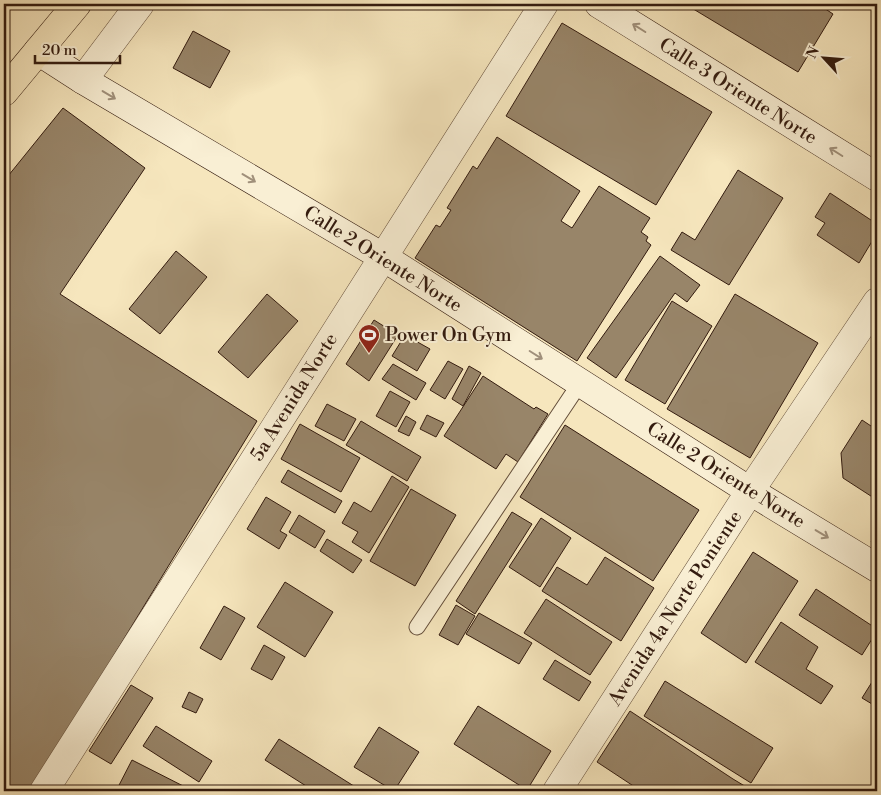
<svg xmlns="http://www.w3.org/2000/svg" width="881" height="795" viewBox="0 0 881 795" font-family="'Libre Bodoni',serif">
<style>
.building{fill:#988569;stroke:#331b0f}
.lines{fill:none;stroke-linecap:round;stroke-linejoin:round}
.service-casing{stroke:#644e3a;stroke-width:17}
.minor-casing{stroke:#644e3a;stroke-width:29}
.secondary-casing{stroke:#331b0f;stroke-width:29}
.primary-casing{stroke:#331b0f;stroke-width:29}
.service{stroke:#f9efd4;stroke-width:15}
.minor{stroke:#f9efd4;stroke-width:28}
.secondary{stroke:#f9efd4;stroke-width:28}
.primary{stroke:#f6e6bd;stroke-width:28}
.oneway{stroke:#a0907b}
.labels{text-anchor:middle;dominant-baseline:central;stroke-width:4;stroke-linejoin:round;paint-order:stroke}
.street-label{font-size:19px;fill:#331b0f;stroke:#f9efd4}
.poi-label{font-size:19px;fill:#331b0f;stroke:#f9efd4;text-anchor:start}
</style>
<rect width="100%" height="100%" fill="#f6e6bd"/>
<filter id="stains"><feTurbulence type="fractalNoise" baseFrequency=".004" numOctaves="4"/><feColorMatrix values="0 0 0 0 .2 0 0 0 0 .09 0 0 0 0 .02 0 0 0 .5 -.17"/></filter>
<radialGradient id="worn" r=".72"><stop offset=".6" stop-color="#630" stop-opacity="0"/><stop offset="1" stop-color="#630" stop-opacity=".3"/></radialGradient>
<g class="building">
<polygon points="685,4 822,4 821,6 833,14 798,72"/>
<polygon points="562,23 712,112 656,205 506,116"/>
<polygon points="193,31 230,51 210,88 173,68"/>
<polygon points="63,108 145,168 60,294 257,421 31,791 4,791 4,181"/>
<polygon points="497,137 580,191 561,221 572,228 599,186 650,218 641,232 648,237 646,241 651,245 577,361 415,258 436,225 440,227 451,210 447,208 473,166 477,169"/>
<polygon points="738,170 783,198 729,285 671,250 682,232 695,240"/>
<polygon points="830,193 877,224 877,233 859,263 817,235 825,223 815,217"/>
<polygon points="176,251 207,277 160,334 129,309"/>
<polygon points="660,256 700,285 687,302 675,293 616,378 587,358"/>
<polygon points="267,294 298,321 248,378 218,352"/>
<polygon points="735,294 818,343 750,458 667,409"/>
<polygon points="672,301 712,326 665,404 625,380"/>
<polygon points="374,320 398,335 369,381 346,364"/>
<polygon points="405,335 430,349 417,371 392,356"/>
<polygon points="448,361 463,369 445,399 430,390"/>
<polygon points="393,364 426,383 416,400 382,379"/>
<polygon points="469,366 481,373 463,406 452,399"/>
<polygon points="483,376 534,409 536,407 548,414 518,462 506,454 496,469 444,436"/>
<polygon points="390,391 410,402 396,427 376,416"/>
<polygon points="877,396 877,408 873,405"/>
<polygon points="327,404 356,419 344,441 315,426"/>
<polygon points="427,415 444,423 436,437 420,429"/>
<polygon points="406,416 416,422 409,436 398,431"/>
<polygon points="862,420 877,430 877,500 843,478 841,453"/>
<polygon points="361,421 421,457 407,481 346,445"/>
<polygon points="300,424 360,458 341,492 281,459"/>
<polygon points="565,425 699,510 653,581 520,497"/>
<polygon points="288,470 342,501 335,513 281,482"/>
<polygon points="392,476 409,487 369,553 352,542 358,532 342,523 354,502 371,512"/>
<polygon points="411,489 456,515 415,586 370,561"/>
<polygon points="266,497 291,512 280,531 287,535 279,549 247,529"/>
<polygon points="512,512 532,524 475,614 456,601"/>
<polygon points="299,515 325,531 315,548 289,532"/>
<polygon points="541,518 571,538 540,587 509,567"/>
<polygon points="877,533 877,546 871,542"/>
<polygon points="327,539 362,560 353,573 320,551"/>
<polygon points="753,552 798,581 746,663 701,633"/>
<polygon points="605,557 654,588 621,641 542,591 557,567 587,585"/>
<polygon points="285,582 333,612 305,657 257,627"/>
<polygon points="816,589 877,629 877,631 862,655 799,615"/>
<polygon points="546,599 612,642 590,675 524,633"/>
<polygon points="456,605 475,616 458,645 439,635"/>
<polygon points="224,606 245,618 221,660 200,648"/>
<polygon points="479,613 532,643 519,664 466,634"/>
<polygon points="781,622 818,647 806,669 833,686 821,704 755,662"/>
<polygon points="264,645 285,657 272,680 251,669"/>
<polygon points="555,660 591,682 579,701 543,679"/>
<polygon points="877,674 877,707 862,698"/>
<polygon points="665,681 773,748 751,783 644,716"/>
<polygon points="131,685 153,698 111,764 89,751"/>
<polygon points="189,692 203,699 196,713 182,707"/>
<polygon points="478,706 551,751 527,790 454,744"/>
<polygon points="630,711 733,779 753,791 641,791 597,762"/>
<polygon points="156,726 212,761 199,782 143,746"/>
<polygon points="379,727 419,752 394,791 354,767"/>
<polygon points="279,739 357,788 355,791 314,791 265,760"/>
<polygon points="132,760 193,791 116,791"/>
</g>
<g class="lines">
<g class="service-casing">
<polyline id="service" points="417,627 580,383"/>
</g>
<g class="minor-casing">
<g id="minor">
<polyline points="83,80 140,4"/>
<polyline points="44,791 544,4"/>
<polyline points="557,791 750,491 877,302"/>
</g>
</g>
<g class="secondary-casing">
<g id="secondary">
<polyline points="599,4 877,177"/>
<polyline points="38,51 83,80 383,257 750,491 877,568"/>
</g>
</g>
<g class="primary-casing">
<polyline id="primary" points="4,92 77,4"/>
</g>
<use href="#service" class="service"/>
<use href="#minor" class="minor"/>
<use href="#secondary" class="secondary"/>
<use href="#primary" class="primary"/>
</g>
<defs><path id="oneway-shaft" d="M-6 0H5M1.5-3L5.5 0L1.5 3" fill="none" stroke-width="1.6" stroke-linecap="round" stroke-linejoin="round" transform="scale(1.25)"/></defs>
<g class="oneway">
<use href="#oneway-shaft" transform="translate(639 28) rotate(-148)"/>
<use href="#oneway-shaft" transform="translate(109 95) rotate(31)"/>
<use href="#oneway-shaft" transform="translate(836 152) rotate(-148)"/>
<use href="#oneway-shaft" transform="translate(249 178) rotate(31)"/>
<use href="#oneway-shaft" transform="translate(536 355) rotate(32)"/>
<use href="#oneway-shaft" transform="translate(822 534) rotate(31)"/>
</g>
<defs>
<g id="stadium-pin" transform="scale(1.125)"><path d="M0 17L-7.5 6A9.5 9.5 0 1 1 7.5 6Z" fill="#8f2418" stroke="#f9efd4"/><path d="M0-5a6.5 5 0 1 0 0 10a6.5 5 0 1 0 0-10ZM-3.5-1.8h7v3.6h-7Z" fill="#fff"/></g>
</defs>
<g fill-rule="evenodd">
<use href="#stadium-pin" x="369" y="335"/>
</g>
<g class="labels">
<g class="street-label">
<text transform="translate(738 91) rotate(32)">Calle 3 Oriente Norte</text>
<text transform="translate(383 259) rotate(32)">Calle 2 Oriente Norte</text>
<text transform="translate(294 397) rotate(-58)">5a Avenida Norte</text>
<text transform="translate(726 475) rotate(32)">Calle 2 Oriente Norte</text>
<text transform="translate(675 608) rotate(-57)">Avenida 4a Norte Poniente</text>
</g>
<g class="poi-label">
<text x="385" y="335">Power On Gym</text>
</g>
</g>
<rect width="881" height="795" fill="none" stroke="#f6e6bd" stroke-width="20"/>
<rect x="5" y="5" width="871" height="785" fill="none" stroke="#331b0f" stroke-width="2.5"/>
<rect x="10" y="10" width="861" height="775" fill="none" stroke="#331b0f"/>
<g transform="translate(824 58) rotate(296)" stroke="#f9efd4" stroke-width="4" paint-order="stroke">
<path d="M0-4L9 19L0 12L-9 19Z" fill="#331b0f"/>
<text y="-8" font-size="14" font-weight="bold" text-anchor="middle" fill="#331b0f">N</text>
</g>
<path d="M35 55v8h85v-8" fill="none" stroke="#331b0f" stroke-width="2.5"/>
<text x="42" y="55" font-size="15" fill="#331b0f" stroke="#f9efd4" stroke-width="4" paint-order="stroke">20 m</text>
<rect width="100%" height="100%" filter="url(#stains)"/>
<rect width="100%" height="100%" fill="url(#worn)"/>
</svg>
